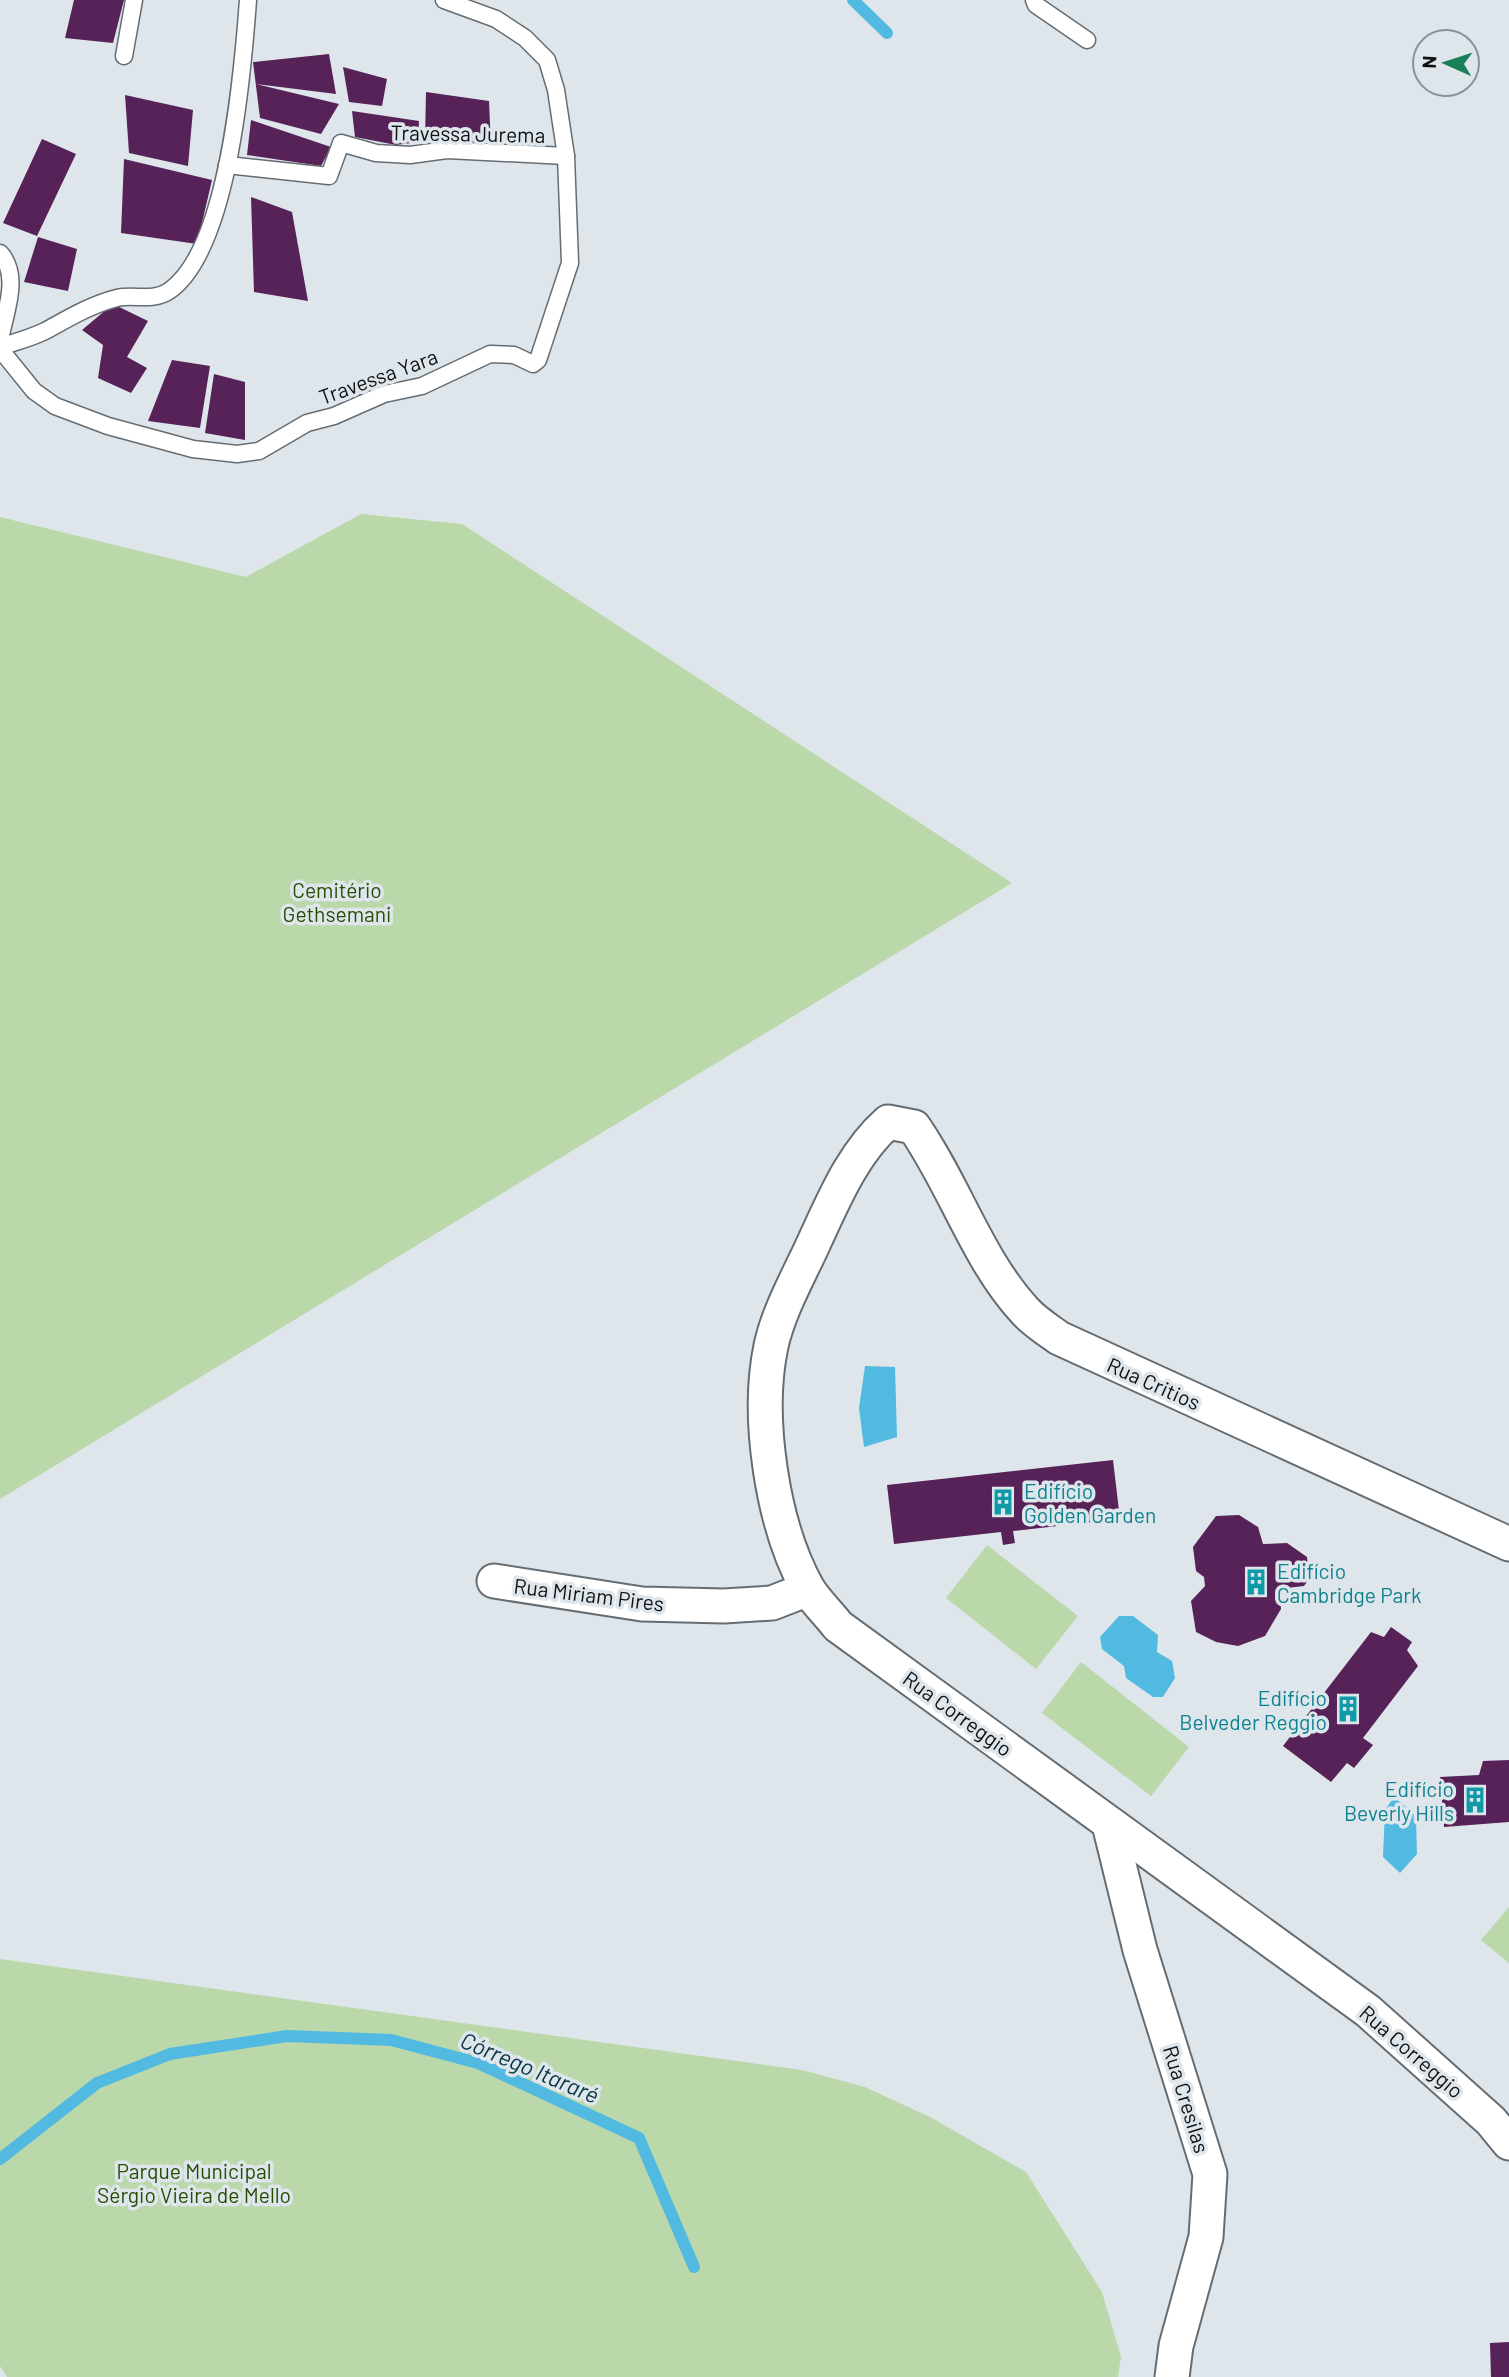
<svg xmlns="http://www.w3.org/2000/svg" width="1509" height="2377" viewBox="0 0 1509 2377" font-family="Barlow,sans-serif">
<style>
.green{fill:#bbd8ab}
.water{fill:#52bae0}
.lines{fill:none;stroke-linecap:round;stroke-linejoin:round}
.stream{stroke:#52bae0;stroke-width:12}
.building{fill:#562258}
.lane-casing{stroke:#666d72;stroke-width:19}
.street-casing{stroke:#666d72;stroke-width:37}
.lane{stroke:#fff;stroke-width:16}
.street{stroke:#fff;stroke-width:33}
.labels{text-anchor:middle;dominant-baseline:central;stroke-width:7;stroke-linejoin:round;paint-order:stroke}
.street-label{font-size:21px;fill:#0e1113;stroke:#dee6ec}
.park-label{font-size:21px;fill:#274e00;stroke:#dee6ec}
.culture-label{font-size:21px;fill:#0d838f;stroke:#dee6ec;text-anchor:start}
.water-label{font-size:23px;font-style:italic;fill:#063746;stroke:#dee6ec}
</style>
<rect width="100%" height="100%" fill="#dee6ec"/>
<g class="green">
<polygon points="361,514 462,524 1012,883 0,1499 0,517 246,577"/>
<polygon points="987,1545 1078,1616 1036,1669 946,1598"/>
<polygon points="1081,1662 1189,1747 1151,1796 1042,1713"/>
<polygon points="1509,1907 1509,1963 1481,1940"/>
<polygon points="0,1959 802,2070 865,2087 932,2118 1026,2172 1102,2292 1121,2357 1118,2377 7,2377 0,2366"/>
</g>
<g class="water">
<polygon points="865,1366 895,1367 897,1437 864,1447 859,1408"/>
<polygon points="1119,1616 1133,1616 1158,1635 1157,1652 1172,1661 1175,1678 1163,1697 1153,1697 1126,1678 1124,1666 1102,1649 1100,1637"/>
<polygon points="1394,1797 1416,1816 1417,1854 1400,1873 1383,1857 1385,1810"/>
</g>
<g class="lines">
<g class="stream">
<polyline points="853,0 887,33"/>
<polyline points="0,2159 97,2083 170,2054 287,2036 391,2040 478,2063 639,2138 694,2267"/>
</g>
</g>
<g class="building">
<polygon points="74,0 124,0 113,43 65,38"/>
<polygon points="329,54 336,94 256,84 339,104 321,134 260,118 253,62"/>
<polygon points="343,67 387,79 382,106 349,102"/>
<polygon points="426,92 489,101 491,148 425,141"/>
<polygon points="125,95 193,110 188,166 129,153"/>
<polygon points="352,111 419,121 418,142 396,145 355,137"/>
<polygon points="251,120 331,147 321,166 247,155"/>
<polygon points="42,139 76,154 37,236 3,223"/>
<polygon points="124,159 212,180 197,244 121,233"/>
<polygon points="251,197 292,212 308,301 254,292"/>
<polygon points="38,237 77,249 68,291 24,282"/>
<polygon points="113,304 148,321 127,357 147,368 131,393 98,378 103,345 82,330"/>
<polygon points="172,360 210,366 200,428 148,421"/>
<polygon points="214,374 245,382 245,440 205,433"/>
<polygon points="1113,1460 1120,1519 1013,1531 1015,1543 1003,1545 1001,1532 894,1544 887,1485"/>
<polygon points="1239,1515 1258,1527 1263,1544 1287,1543 1307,1557 1309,1579 1304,1586 1279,1589 1281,1609 1265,1636 1238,1646 1216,1642 1196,1632 1191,1601 1205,1586 1204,1577 1196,1571 1193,1547 1216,1516"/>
<polygon points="1391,1627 1412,1642 1407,1650 1418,1666 1363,1738 1373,1745 1354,1768 1347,1763 1331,1782 1283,1746 1371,1632 1384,1637"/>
<polygon points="1509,1760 1509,1822 1444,1827 1440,1777 1479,1775 1483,1761"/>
<polygon points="1509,2342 1509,2377 1491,2377 1490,2343"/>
</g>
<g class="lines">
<g class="lane-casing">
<g id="lane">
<polyline points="1034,0 1036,5 1087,40"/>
<polyline points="124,56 134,0"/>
<polyline points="227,165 329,176 341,143 376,153 410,155 447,150 566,156"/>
<path d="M0,253C21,276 5,312 0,340"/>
<path d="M0,347C15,342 31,338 45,331C69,318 90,305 117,298C134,294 153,302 169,291C229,250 243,69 248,0"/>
<polyline points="0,349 34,391 55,406 108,426 193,449 237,454 259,451 307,423 334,416 384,394 422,386 490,354 514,355 533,364 538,360 570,263 566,156 556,90 547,60 525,38 496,19 444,0"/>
</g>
</g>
<g class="street-casing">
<g id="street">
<path d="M1509,1544L1059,1338C1048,1330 1035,1322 1025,1311C977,1259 955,1186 914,1127L888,1122C854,1152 835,1197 816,1238C801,1272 779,1309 771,1346C756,1417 772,1525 808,1589C816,1602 829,1614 838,1626L1368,2011L1491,2121L1509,2143"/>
<polyline points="494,1581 642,1604 724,1606 772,1603 808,1589"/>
<polyline points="1109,1824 1140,1950 1210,2174 1206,2237 1176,2346 1172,2377"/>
</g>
</g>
<use href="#lane" class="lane"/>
<use href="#street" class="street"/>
</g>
<defs>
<g id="building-bare" transform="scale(2.1)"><path d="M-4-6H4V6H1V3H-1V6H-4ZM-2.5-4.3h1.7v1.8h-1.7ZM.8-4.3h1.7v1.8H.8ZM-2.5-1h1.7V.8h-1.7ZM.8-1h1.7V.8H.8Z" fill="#0f9aa8" stroke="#dee6ec" stroke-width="2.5" paint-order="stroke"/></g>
</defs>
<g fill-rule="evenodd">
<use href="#building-bare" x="1003" y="1502"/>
<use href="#building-bare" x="1256" y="1582"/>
<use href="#building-bare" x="1348" y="1709"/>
<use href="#building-bare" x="1475" y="1800"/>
</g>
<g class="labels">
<g class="street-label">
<text transform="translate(468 133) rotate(1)">Travessa Jurema</text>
<text transform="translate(378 376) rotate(-20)">Travessa Yara</text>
<text transform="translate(1154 1383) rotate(24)">Rua Critios</text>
<text transform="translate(589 1594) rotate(7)">Rua Miriam Pires</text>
<text transform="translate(958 1713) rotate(36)">Rua Correggio</text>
<text transform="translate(1412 2051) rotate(41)">Rua Correggio</text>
<text transform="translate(1187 2099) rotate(73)">Rua Cresilas</text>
</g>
<g class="park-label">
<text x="337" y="889">Cemitério<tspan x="337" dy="24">Gethsemani</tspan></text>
<text x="194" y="2170">Parque Municipal<tspan x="194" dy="24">Sérgio Vieira de Mello</tspan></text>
</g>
<g class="culture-label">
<text x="1024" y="1490">Edifício<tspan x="1024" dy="24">Golden Garden</tspan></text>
<text x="1277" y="1570">Edifício<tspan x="1277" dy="24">Cambridge Park</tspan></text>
<text x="1327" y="1697" text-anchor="end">Edifício<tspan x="1327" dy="24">Belveder Reggio</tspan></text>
<text x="1454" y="1788" text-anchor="end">Edifício<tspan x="1454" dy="24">Beverly Hills</tspan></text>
</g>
<g class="water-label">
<text transform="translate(530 2067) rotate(23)">Córrego Itararé</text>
</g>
</g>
<g transform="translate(1446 63) rotate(273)"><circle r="33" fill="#dee6ec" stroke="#8b9195" stroke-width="2"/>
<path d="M0-5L12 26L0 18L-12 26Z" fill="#1b7f58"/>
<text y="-10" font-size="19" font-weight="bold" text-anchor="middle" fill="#0e1113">N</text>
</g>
</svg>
